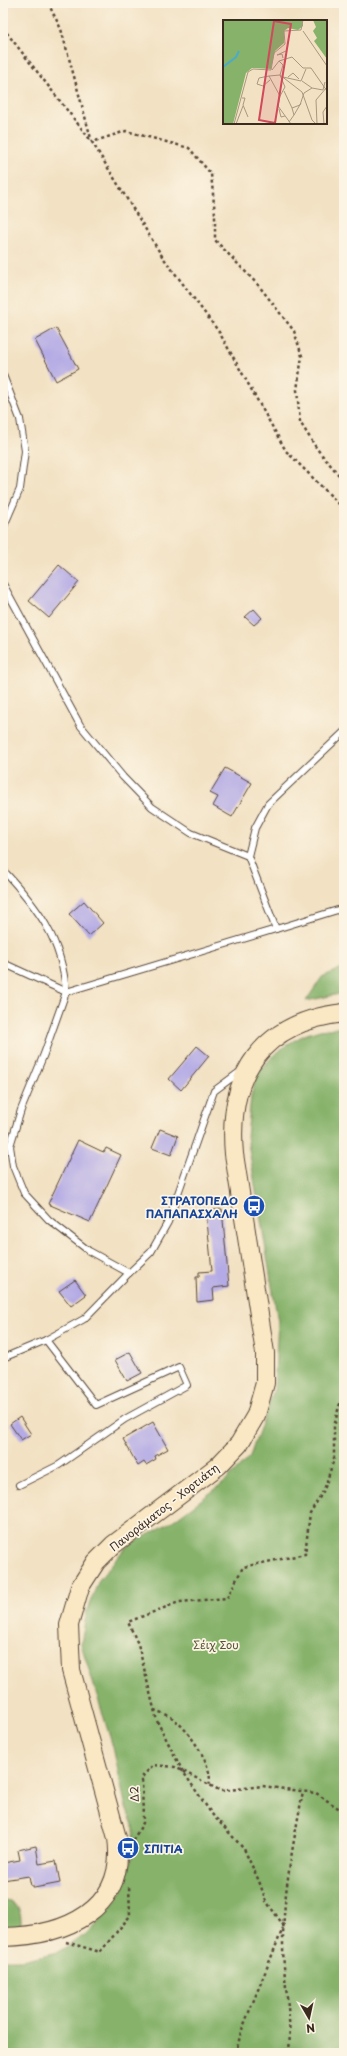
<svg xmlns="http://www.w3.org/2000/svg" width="347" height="2056" viewBox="0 0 347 2056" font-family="'Playpen Sans',sans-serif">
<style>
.forest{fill:#86b26a;stroke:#606e44}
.building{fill:#b4aae5}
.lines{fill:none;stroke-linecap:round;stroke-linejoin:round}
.service-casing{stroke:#564537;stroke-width:8}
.secondary-casing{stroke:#564537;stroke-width:20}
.path{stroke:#564537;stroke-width:2.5;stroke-dasharray:3 3;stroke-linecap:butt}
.service{stroke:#fff;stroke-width:6}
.secondary{stroke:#fae7c3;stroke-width:18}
.labels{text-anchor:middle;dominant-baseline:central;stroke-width:3.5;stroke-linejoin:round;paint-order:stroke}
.transit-label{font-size:11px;font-weight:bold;fill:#164399;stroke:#fcf5e5;text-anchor:end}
.street-label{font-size:11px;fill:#3b2a1e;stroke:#fcf5e5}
.park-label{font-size:11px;fill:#565435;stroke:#fcf5e5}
.inset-river{fill:none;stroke:#4babca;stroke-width:2}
.inset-road{fill:none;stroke:#a99880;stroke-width:1}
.view{fill:#d1495b;fill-opacity:0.15;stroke:#d1495b;stroke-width:2}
.inset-edge{fill:none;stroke:#3b2a1e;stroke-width:2}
</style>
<rect width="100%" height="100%" fill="#fcf5e5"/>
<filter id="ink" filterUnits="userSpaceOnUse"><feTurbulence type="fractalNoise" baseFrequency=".025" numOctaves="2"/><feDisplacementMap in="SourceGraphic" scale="8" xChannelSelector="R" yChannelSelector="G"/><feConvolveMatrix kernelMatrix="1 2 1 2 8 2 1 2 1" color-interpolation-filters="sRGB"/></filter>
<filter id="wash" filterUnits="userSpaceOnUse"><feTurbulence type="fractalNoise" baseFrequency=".012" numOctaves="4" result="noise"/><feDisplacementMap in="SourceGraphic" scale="16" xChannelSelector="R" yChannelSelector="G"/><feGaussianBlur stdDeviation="0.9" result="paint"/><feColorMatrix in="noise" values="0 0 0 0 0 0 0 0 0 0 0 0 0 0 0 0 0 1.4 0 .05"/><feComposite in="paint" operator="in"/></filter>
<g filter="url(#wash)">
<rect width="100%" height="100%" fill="#f2e1c2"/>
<g class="forest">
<polygon points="344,967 344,993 306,1001 322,977"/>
<polygon points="344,1027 344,2053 3,2053 3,1960 22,1960 58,1952 88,1933 110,1909 124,1887 133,1853 133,1825 125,1804 113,1747 81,1644 87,1610 99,1580 125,1548 174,1520 225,1482 250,1456 274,1390 278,1322 247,1137 251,1096 255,1081 260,1071 272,1057 288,1044 304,1035 320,1030"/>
<path d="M3,1899C20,1906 21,1908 21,1926L3,1933Z"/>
</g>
<g id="blocks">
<g class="building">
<polygon points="56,328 78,369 56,381 35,340"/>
<polygon points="59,565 79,582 49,618 29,601"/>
<polygon points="254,609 262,618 254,625 245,617"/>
<polygon points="225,768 252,783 232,817 213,806 218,797 210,793"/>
<polygon points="84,901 103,923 89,936 69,914"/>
<polygon points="197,1046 209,1056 181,1090 169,1079"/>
<polygon points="160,1129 178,1136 171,1155 152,1148"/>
<polygon points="78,1140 101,1151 104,1152 106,1148 121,1155 90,1222 48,1204"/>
<polygon points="222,1209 229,1286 213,1288 214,1300 197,1302 196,1277 199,1277 199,1272 212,1271 206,1211"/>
<polygon points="75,1280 86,1295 71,1306 59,1291"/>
<polygon points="130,1352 142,1373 127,1381 115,1360"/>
<polygon points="20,1417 31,1434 21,1440 10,1424"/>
<polygon points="153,1422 168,1449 155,1456 156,1459 146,1465 144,1462 138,1466 123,1439"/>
<polygon points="36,1846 39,1864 56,1861 60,1883 34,1888 34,1886 31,1886 29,1876 3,1880 3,1863 20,1860 18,1850"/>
</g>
</g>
</g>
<g filter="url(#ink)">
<use href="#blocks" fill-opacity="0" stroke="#564537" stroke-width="1"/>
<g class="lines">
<g class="service-casing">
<g id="service">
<polyline points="3,375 20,419 25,451 20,489 4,526 3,552"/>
<polyline points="3,584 80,725 123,777 152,807 191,833 248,856 276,929 66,992 44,1054 21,1110 10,1146 13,1166 24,1193 49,1220 89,1251 129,1273 151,1252 168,1222 214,1091 241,1071"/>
<polyline points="248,856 255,828 268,804 344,732"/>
<path d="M3,870C38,908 62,939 66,992L3,963"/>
<polyline points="276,929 344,908"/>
<polyline points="3,1358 46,1340 84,1319 129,1273"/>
<polyline points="19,1485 59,1465 125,1419 187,1385 179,1367 96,1405 46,1340"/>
</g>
</g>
<g class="secondary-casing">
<path id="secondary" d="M3,1937C64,1936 127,1911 117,1838L71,1670L69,1625L80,1587L96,1562L113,1545L218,1466L239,1444L256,1415L265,1383V1353L234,1154C227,1074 262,1022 344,1013"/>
</g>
<g class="path">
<polyline points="48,3 61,29 92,142 126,131 189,148 211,174 215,214 215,240 259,286 294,331 302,356 297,390 300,422 317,449 344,481"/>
<polyline points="3,28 92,142 162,256 219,332 286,451 344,509"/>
<path d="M154,1710C159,1712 166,1714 171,1717C187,1727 215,1767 209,1785"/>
<polyline points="133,1840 143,1823 142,1777 153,1765 175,1767 221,1791 262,1786 316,1793 344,1812"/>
<polyline points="284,1926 266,1901 259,1881 244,1849 211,1813 182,1770 157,1721 138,1644 128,1622 179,1602 227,1598 243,1567 305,1554 310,1513 324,1490 334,1459 334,1427 339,1406 344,1397"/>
<polyline points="66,1942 100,1952 130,1916 129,1885"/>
<polyline points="236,2053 241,2032 283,1928"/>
<path d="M289,2053C292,2016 283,1980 283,1943C283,1892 294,1841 303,1791"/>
</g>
<use href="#service" class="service"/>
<use href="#secondary" class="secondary"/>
</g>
</g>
<defs>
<g id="bus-disc" transform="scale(1.15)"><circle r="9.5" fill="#1a4fb4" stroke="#fcf5e5"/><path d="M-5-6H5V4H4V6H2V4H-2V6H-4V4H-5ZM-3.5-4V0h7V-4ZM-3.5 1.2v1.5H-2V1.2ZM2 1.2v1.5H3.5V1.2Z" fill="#fff"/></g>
</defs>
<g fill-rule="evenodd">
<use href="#bus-disc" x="254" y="1206"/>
<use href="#bus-disc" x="128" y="1848"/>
</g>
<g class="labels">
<g class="transit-label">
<text x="238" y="1200">ΣΤΡΑΤΟΠΕΔΟ<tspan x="238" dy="13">ΠΑΠΑΠΑΣΧΑΛΗ</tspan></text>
<text x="144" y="1848" text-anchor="start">ΣΠΙΤΙΑ</text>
</g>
<g class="street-label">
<text transform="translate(164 1507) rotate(-38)">Πανοράματος - Χορτιάτη</text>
<text transform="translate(134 1794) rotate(-92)">Δ2</text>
</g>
<g class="park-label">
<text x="216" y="1644">Σέιχ Σου</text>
</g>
</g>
<g transform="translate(223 20)">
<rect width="104" height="104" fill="#f2e1c2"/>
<path d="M0,0H80V6L75,10L65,8L61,11V23L52,31L48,49L29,48L23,53L10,104L0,103ZM90,0H104V39L91,21L94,18L90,11L93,7Z" fill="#86b26a"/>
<path class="inset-river" d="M0,47L13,37L16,31"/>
<path class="inset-road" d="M80,11L104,46M60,38L59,34L54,35L63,31M56,41L69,37L80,48H88L104,71M49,50L56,41L60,45L57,55L46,56L57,76L55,86L68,104M46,56L36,58L34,64L40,66L47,60M60,57L78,61L83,49M65,57L70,53L76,59M79,61L89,68M61,71L69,88M57,76L62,67L57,55L79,72L89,100L93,104M19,78H22L20,85L25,97M56,89L58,97L62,96M71,95L78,83M66,102L71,95L69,88L77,85L81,73L89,68L100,70L102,62M11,104L25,52L30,49L48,50L51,33L62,24L61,11L78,10L80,0M13,104L20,86M94,104L93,80L104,67M101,104L100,92L104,86"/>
<path class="view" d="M51,1L68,4L52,103L36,100Z"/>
<rect width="104" height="104" class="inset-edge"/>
</g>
<rect width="347" height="2056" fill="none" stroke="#fcf5e5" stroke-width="16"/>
<g transform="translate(309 2018) rotate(171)" stroke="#fcf5e5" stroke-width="3" paint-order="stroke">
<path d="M0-3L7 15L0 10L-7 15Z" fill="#3b2a1e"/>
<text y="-6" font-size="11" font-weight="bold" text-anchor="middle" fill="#3b2a1e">N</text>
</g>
</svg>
